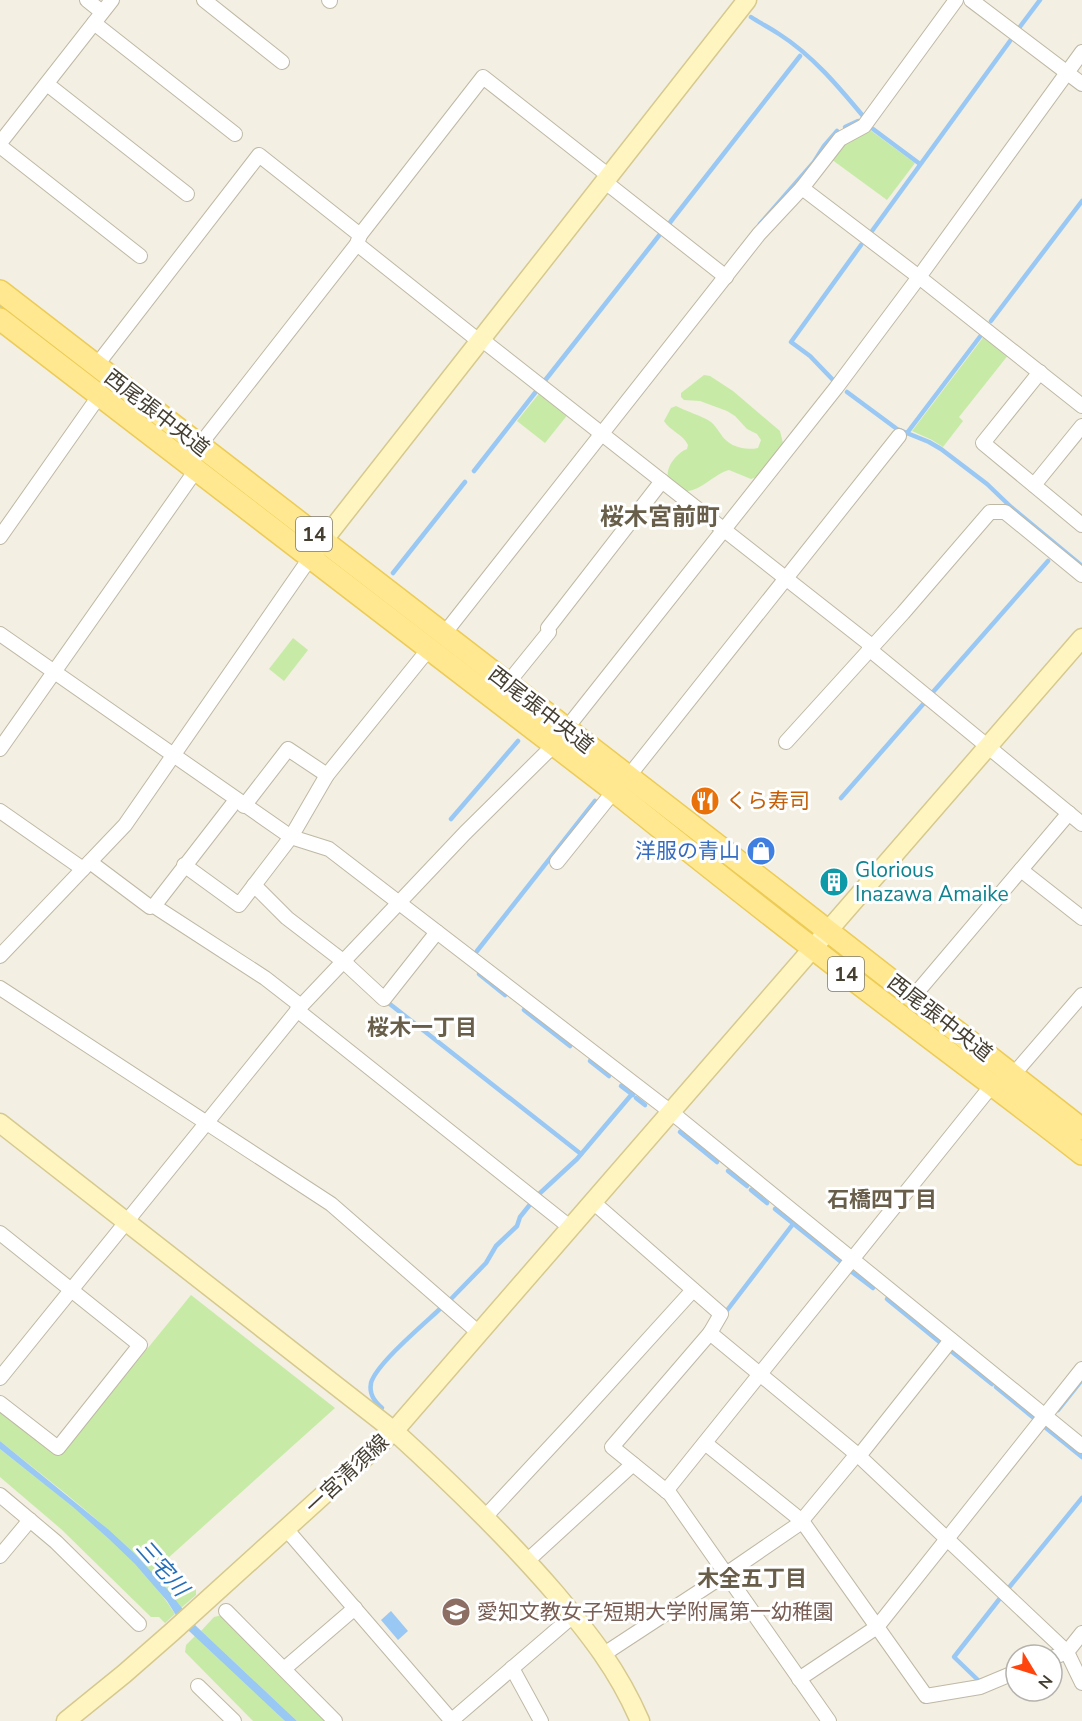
<svg xmlns="http://www.w3.org/2000/svg" width="1082" height="1721" viewBox="0 0 1082 1721" font-family="'Nunito Sans','Noto Sans JP',sans-serif">
<style>
.green{fill:#c7eba7}
.water{fill:#99c8f5}
.lines{fill:none;stroke-linecap:round;stroke-linejoin:round}
.stream{stroke:#99c8f5;stroke-width:4.5}
.street-casing{stroke:#bfb8a5;stroke-width:16}
.secondary-casing{stroke:#d6c98e;stroke-width:21}
.primary-casing{stroke:#eccb57;stroke-width:24}
.street{stroke:#fff;stroke-width:14}
.secondary{stroke:#fff5c0;stroke-width:18}
.primary{stroke:#ffe88f;stroke-width:21}
.labels{text-anchor:middle;dominant-baseline:central;stroke-width:6;stroke-linejoin:round;paint-order:stroke}
.shield{fill:#fff;stroke:#7d7970;stroke-width:1.5}
.shield-label{font-size:20px;font-weight:bold;fill:#453f32}
.street-label{font-size:21px;fill:#453f32;stroke:#fff}
.food-label{font-size:21px;fill:#c56008;stroke:#fff;text-anchor:start}
.shop-label{font-size:21px;fill:#366cbe;stroke:#fff;text-anchor:end}
.culture-label{font-size:21px;fill:#0d838f;stroke:#fff;text-anchor:start}
.education-label{font-size:21px;fill:#785e54;stroke:#fff;text-anchor:start}
.neighbourhood-label{font-size:22px;font-weight:bold;fill:#685e49;stroke:#fff}
.water-label{font-size:22px;font-style:italic;fill:#256eb8;stroke:#fff}
.quarter-label{font-size:24px;font-weight:bold;fill:#685e49;stroke:#fff}
</style>
<rect width="100%" height="100%" fill="#f3efe2"/>
<g class="green">
<polygon points="870,130 915,163 887,200 831,159 847,142"/>
<polygon points="985,335 1009,354 959,417 963,421 943,447 932,440 912,431"/>
<path d="M704,375L710,376L733,391L780,431L783,443L757,477L751,479L729,470C716,473 700,491 687,491C683,491 683,490 679,488C676,486 673,485 671,483C661,472 676,453 687,449L688,445C683,434 670,431 664,421L671,408L676,406C687,412 701,415 711,422C715,425 717,429 720,433C728,446 743,451 758,448L761,440L757,434L747,429L735,416L727,411L700,401L684,400L681,397V393Z"/>
<polygon points="541,391 569,413 545,443 517,421"/>
<polygon points="293,638 308,650 284,681 269,669"/>
<path d="M191,1295L335,1408L167,1559L196,1589V1595L181,1608C132,1542 64,1493 0,1441V1410L60,1456Z"/>
<path d="M0,1449C59,1496 134,1549 175,1614L165,1623L159,1617H151L61,1529L0,1477Z"/>
<polygon points="222,1615 328,1721 297,1721 201,1631 214,1617"/>
<polygon points="195,1636 275,1710 285,1721 253,1721 185,1652 186,1645"/>
</g>
<g class="water">
<polygon points="0,1441 109,1530 136,1555 167,1589 196,1626 297,1721 285,1721 189,1631 179,1620 167,1601 135,1564 109,1539 73,1507 0,1449"/>
<polygon points="391,1611 408,1631 398,1640 381,1620"/>
</g>
<g class="lines">
<g class="stream">
<path d="M751,17C760,23 770,28 779,34C812,55 838,86 863,116"/>
<polyline points="1019,28 1040,0"/>
<polyline points="845,127 858,121"/>
<polyline points="873,129 920,164"/>
<polyline points="760,224 814,162 824,146 837,131"/>
<polyline points="668,225 800,56"/>
<polyline points="872,231 1010,41"/>
<polyline points="0,304 61,352"/>
<polyline points="991,321 1082,201"/>
<polyline points="96,379 151,422"/>
<polyline points="834,381 810,356 791,342 861,245"/>
<polyline points="543,383 661,233"/>
<polyline points="847,392 897,429 929,442 941,449 987,484 1011,507 1082,566"/>
<polyline points="907,433 982,334"/>
<polyline points="474,471 538,389"/>
<polyline points="393,573 465,482"/>
<polyline points="933,692 1048,561"/>
<polyline points="841,798 925,702"/>
<polyline points="451,819 518,741"/>
<polyline points="477,951 595,801"/>
<polyline points="479,974 505,995"/>
<polyline points="386,1001 581,1154"/>
<polyline points="524,1010 570,1046"/>
<polyline points="590,1061 609,1076"/>
<polyline points="621,1086 633,1095"/>
<polyline points="636,1098 645,1105"/>
<polyline points="680,1132 717,1162"/>
<polyline points="728,1171 747,1186"/>
<polyline points="751,1190 767,1203"/>
<polyline points="539,1194 577,1159 632,1094"/>
<polyline points="775,1209 840,1261"/>
<polyline points="852,1272 873,1288"/>
<polyline points="451,1299 486,1263 496,1246 517,1226 520,1217 532,1202"/>
<polyline points="887,1299 942,1344"/>
<polyline points="725,1313 793,1224"/>
<polyline points="951,1351 992,1384"/>
<polyline points="996,1387 1035,1419"/>
<path d="M382,1408C374,1401 369,1394 371,1383C376,1364 425,1323 441,1308"/>
<polyline points="1058,1410 1082,1380"/>
<polyline points="1046,1428 1082,1457"/>
<polyline points="1007,1590 1082,1498"/>
<polyline points="979,1681 954,1657 1001,1597"/>
</g>
<g class="street-casing">
<g id="street">
<polyline points="87,0 102,12"/>
<polyline points="204,0 282,62"/>
<polyline points="329,0 330,1"/>
<polyline points="971,0 1082,84"/>
<polyline points="94,23 235,134"/>
<polyline points="47,84 187,194"/>
<polyline points="0,143 112,0"/>
<polyline points="0,146 140,256"/>
<polyline points="604,181 726,277"/>
<polyline points="802,188 919,277 1082,406"/>
<polyline points="360,235 483,77 609,176"/>
<polyline points="481,339 872,646"/>
<polyline points="96,366 259,155 360,235 357,244 479,341"/>
<polyline points="1040,372 983,443 1082,525"/>
<polyline points="199,446 357,244"/>
<polyline points="1034,485 1082,426"/>
<polyline points="0,537 99,396"/>
<polyline points="0,634 291,837 329,849 671,1112 1082,1446"/>
<polyline points="444,634 759,234 802,188 840,139 864,126 956,0"/>
<polyline points="869,649 1082,824"/>
<polyline points="507,684 549,632 548,628 662,481"/>
<polyline points="566,729 836,388 919,277 1082,52"/>
<polyline points="786,742 903,613 990,512 1005,512 1082,575"/>
<polyline points="0,749 196,470"/>
<polyline points="628,777 899,436"/>
<polyline points="244,806 288,749 327,775"/>
<polyline points="0,811 83,869"/>
<polyline points="90,862 150,907 154,906 265,978 301,1006"/>
<polyline points="557,862 614,791"/>
<polyline points="184,865 239,905 291,837 327,775 428,650"/>
<polyline points="1021,870 1082,918"/>
<polyline points="254,885 287,918 343,961 384,999 437,932"/>
<polyline points="154,906 236,800"/>
<polyline points="0,956 125,825 310,558"/>
<polyline points="0,988 331,1204 479,1333"/>
<polyline points="913,997 1069,813"/>
<polyline points="297,1010 571,1228"/>
<polyline points="1013,1075 1082,995"/>
<polyline points="593,1202 721,1314 710,1333 859,1456 1067,1652 1082,1683"/>
<polyline points="0,1233 140,1345 58,1448 0,1403"/>
<polyline points="710,1333 612,1447 670,1494 829,1721"/>
<polyline points="0,1378 301,1006 465,833 554,745"/>
<polyline points="705,1443 802,1521 926,1696 980,1687 1016,1672"/>
<polyline points="859,1456 951,1340"/>
<polyline points="666,1491 993,1084"/>
<polyline points="0,1495 56,1542 139,1624"/>
<polyline points="485,1517 577,1418 693,1290"/>
<polyline points="287,1530 452,1721"/>
<polyline points="0,1556 30,1520"/>
<polyline points="527,1561 633,1464"/>
<polyline points="226,1611 335,1721"/>
<polyline points="604,1654 726,1574 799,1524 857,1454"/>
<polyline points="1052,1658 1067,1652 1082,1633"/>
<polyline points="512,1668 541,1721"/>
<polyline points="284,1669 355,1608"/>
<polyline points="799,1679 877,1627 1082,1369"/>
<polyline points="198,1686 234,1721"/>
<polyline points="452,1720 574,1615"/>
</g>
</g>
<g class="secondary-casing">
<g id="secondary">
<polyline points="315,551 747,0"/>
<path d="M0,1123L394,1431C450,1482 505,1535 555,1593C590,1635 618,1670 640,1721"/>
<polyline points="66,1721 124,1674 172,1632 394,1431 1082,638"/>
</g>
</g>
<g class="primary-casing">
<g id="primary">
<polyline points="0,291 782,895 1082,1129"/>
<path d="M0,319L614,791C707,866 801,940 897,1013C958,1060 1021,1106 1082,1154"/>
</g>
</g>
<use href="#street" class="street"/>
<use href="#secondary" class="secondary"/>
<use href="#primary" class="primary"/>
</g>
<defs>
<g id="restaurant-disc" transform="scale(1.5)"><circle r="9.5" fill="#e8710a" stroke="#fff"/><path d="M-5-6h1v4h1v-4h1v4h1v-4h1v5L-1.5 .5V6h-2V.5L-5-1ZM5-6V6H3V1.5H1.5Q1.5-4 5-6Z" fill="#fff"/></g>
<g id="shop-disc" transform="scale(1.5)"><circle r="9.5" fill="#3f7fe0" stroke="#fff"/><path d="M-5-2.5h2.3a2.7 3.5 0 0 1 5.4 0H5L5.5 6h-11ZM-1.5-2.5h3a1.5 2.3 0 0 0-3 0Z" fill="#fff"/></g>
<g id="building-disc" transform="scale(1.5)"><circle r="9.5" fill="#0f9aa8" stroke="#fff"/><path d="M-4-6H4V6H1V3H-1V6H-4ZM-2.5-4.3h1.7v1.8h-1.7ZM.8-4.3h1.7v1.8H.8ZM-2.5-1h1.7V.8h-1.7ZM.8-1h1.7V.8H.8Z" fill="#fff"/></g>
<g id="school-disc" transform="scale(1.5)"><circle r="9.5" fill="#8d6e63" stroke="#fff"/><path d="M0-5L7-2L0 1L-7-2ZM-4 1L0 2.5L4 1V4Q0 6-4 4Z" fill="#fff"/></g>
</defs>
<g fill-rule="evenodd">
<use href="#restaurant-disc" x="705" y="801"/>
<use href="#shop-disc" x="761" y="851"/>
<use href="#building-disc" x="834" y="882"/>
<use href="#school-disc" x="456" y="1612"/>
</g>
<g class="labels">
<g class="shield">
<rect x="296" y="517" width="36" height="34" rx="4.5"/>
<rect x="828" y="957" width="36" height="34" rx="4.5"/>
</g>
<g class="shield-label">
<text x="314" y="534">14</text>
<text x="846" y="974">14</text>
</g>
<g class="street-label">
<text transform="translate(157 413) rotate(38)">西尾張中央道</text>
<text transform="translate(541 710) rotate(38)">西尾張中央道</text>
<text transform="translate(940 1018) rotate(38)">西尾張中央道</text>
<text transform="translate(347 1474) rotate(-43)">一宮清須線</text>
</g>
<g class="food-label">
<text x="726" y="801">くら寿司</text>
</g>
<g class="shop-label">
<text x="740" y="851">洋服の青山</text>
</g>
<g class="culture-label">
<text x="855" y="870">Glorious<tspan x="855" dy="24">Inazawa Amaike</tspan></text>
</g>
<g class="education-label">
<text x="477" y="1612">愛知文教女子短期大学附属第一幼稚園</text>
</g>
<g class="neighbourhood-label">
<text x="422" y="1028">桜木一丁目</text>
<text x="882" y="1200">石橋四丁目</text>
<text x="752" y="1579">木全五丁目</text>
</g>
<g class="water-label">
<text transform="translate(162 1568) rotate(49)">三宅川</text>
</g>
<g class="quarter-label">
<text x="660" y="517">桜木宮前町</text>
</g>
</g>
<g transform="translate(1034 1673) rotate(128)"><circle r="28" fill="#ffffff" stroke="#b5b2ad" stroke-width="1.5"/>
<path d="M0-4.5L10 22L0 15L-10 22Z" fill="#ff450d"/>
<text y="-9" font-size="16" font-weight="bold" text-anchor="middle" fill="#453f32">N</text>
</g>
</svg>
